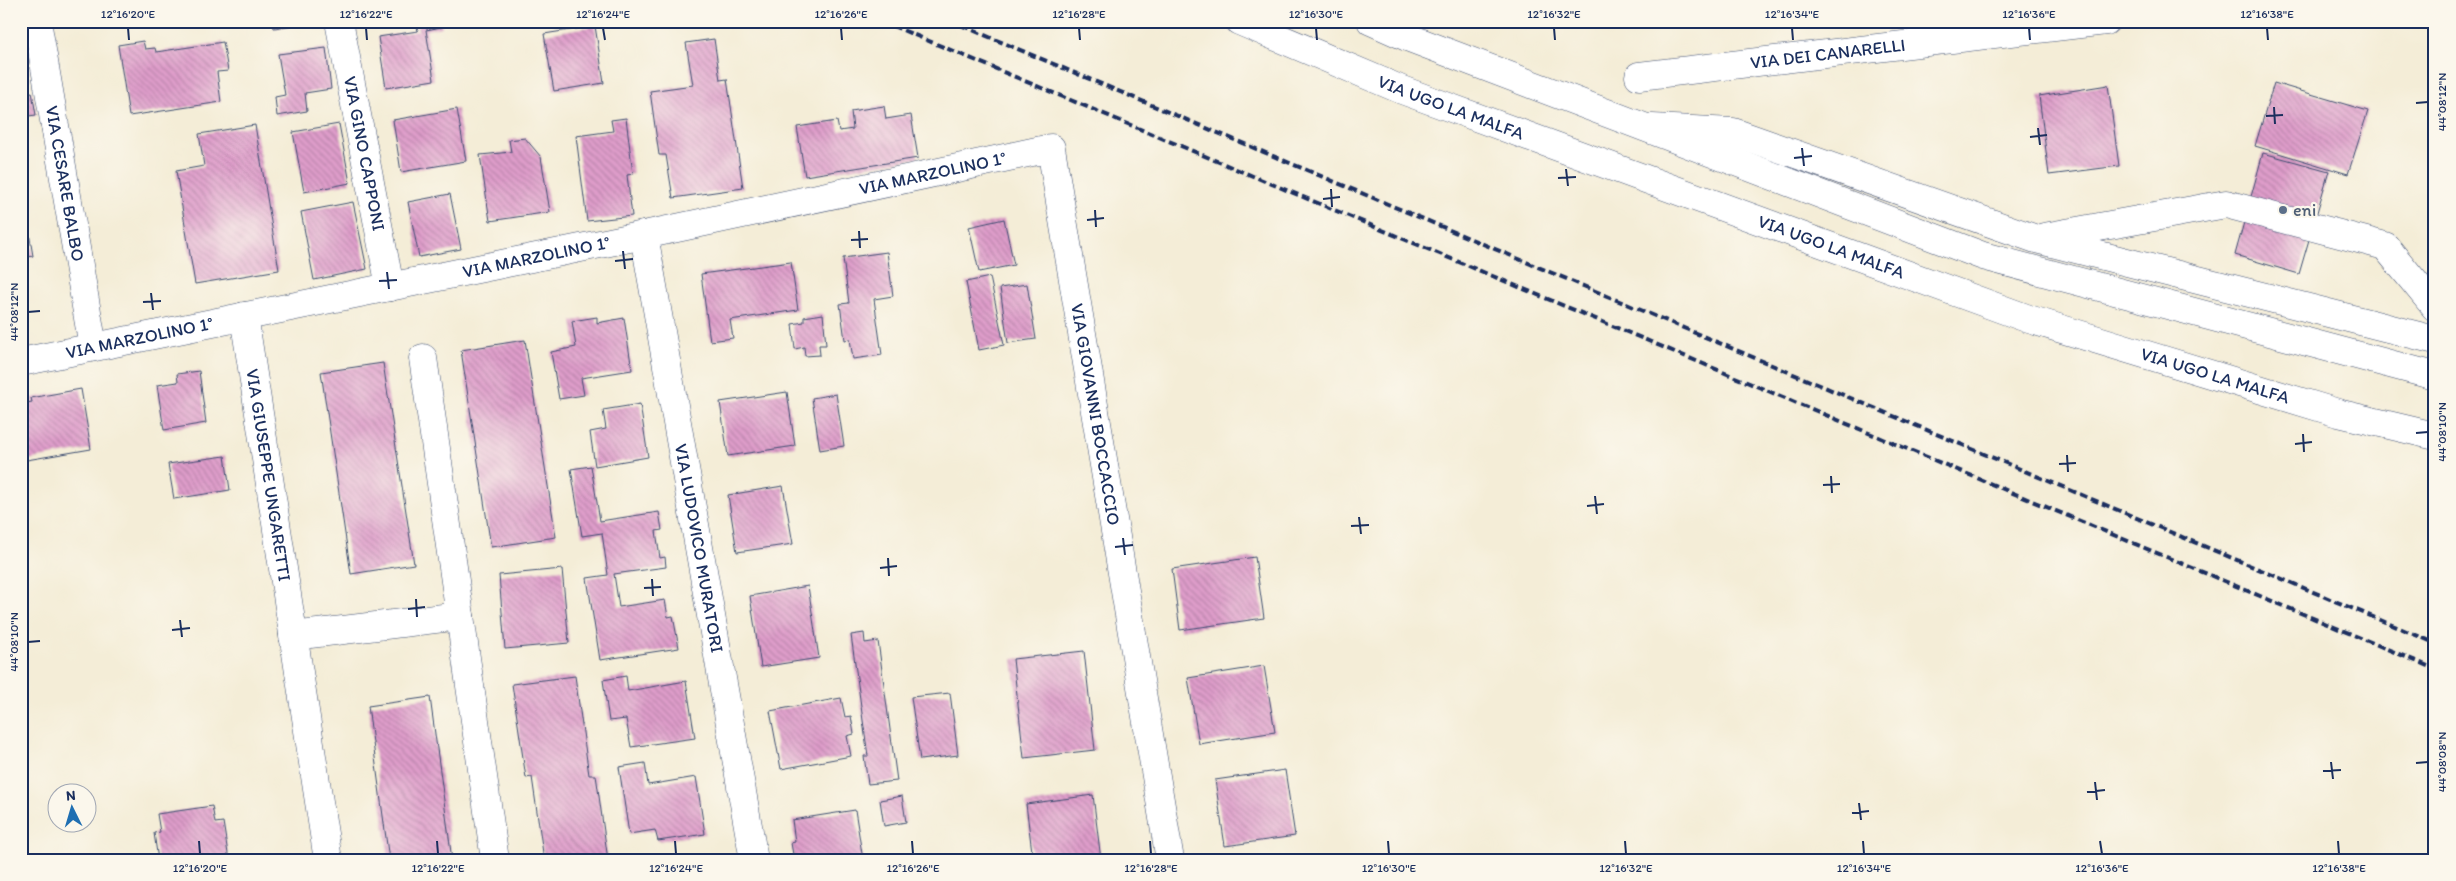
<svg xmlns="http://www.w3.org/2000/svg" width="2456" height="881" viewBox="0 0 2456 881" font-family="Itim,sans-serif">
<style>
.building{fill:url(#building-back-hatch)}
.lines{fill:none;stroke-linecap:round;stroke-linejoin:round}
.minor-casing{stroke:#3c4c70;stroke-width:29}
.highway-casing{stroke:#3c4c70;stroke-width:29}
.minor{stroke:#fff;stroke-width:28}
.highway{stroke:#fff;stroke-width:28}
.rail{stroke:#1b2f5e;stroke-width:4;stroke-dasharray:8 4;stroke-linecap:butt}
.ticks{fill:none;stroke:#1b2f5e;stroke-width:2}
.service-dot{fill:#5c6f8a;stroke:#fbf7ec;stroke-width:2}
.labels{text-anchor:middle;dominant-baseline:central;stroke-width:4.5;stroke-linejoin:round;paint-order:stroke}
.street-label{font-size:18px;fill:#1b2f5e;stroke:#fbf7ec}
.service-label{font-size:18px;fill:#4e5e75;stroke:#fbf7ec;text-anchor:start}
.neatline{fill:none;stroke:#1b2f5e;stroke-width:2}
.ticks-label{font-size:12px;text-anchor:middle;fill:#1b2f5e}
</style>
<defs>
<pattern id="building-back-hatch" width="6" height="6" patternUnits="userSpaceOnUse" patternTransform="scale(1.25)"><rect width="6" height="6" fill="#df9dca"/><path d="M-1 5l2 2M0 0l6 6M5-1l2 2" fill="none" stroke="#b480a7"/></pattern>
</defs>
<rect width="100%" height="100%" fill="#fbf7ec"/>
<filter id="ink" filterUnits="userSpaceOnUse"><feTurbulence type="fractalNoise" baseFrequency=".02" numOctaves="2"/><feDisplacementMap in="SourceGraphic" scale="10" xChannelSelector="R" yChannelSelector="G"/><feConvolveMatrix kernelMatrix="1 2 1 2 8 2 1 2 1" color-interpolation-filters="sRGB"/></filter>
<filter id="wash" filterUnits="userSpaceOnUse"><feTurbulence type="fractalNoise" baseFrequency=".0096" numOctaves="4" result="noise"/><feDisplacementMap in="SourceGraphic" scale="20" xChannelSelector="R" yChannelSelector="G"/><feGaussianBlur stdDeviation="1.12" result="paint"/><feColorMatrix in="noise" values="0 0 0 0 0 0 0 0 0 0 0 0 0 0 0 0 0 1.4 0 .05"/><feComposite in="paint" operator="in"/></filter>
<g filter="url(#wash)">
<rect width="100%" height="100%" fill="#f4edd7"/>
<g id="blocks">
<g class="building">
<polygon points="273,21 314,21 315,22 274,28"/>
<polygon points="416,21 441,21 442,27 426,30 434,80 386,88 378,37 418,31"/>
<polygon points="595,26 604,83 554,91 544,34"/>
<polygon points="714,39 720,80 727,79 743,188 673,198 666,155 659,155 650,91 693,85 686,43"/>
<polygon points="143,41 145,49 155,48 156,52 223,42 228,71 217,72 221,102 129,116 118,45"/>
<polygon points="326,48 331,89 305,93 307,111 277,116 275,97 285,95 278,54"/>
<polygon points="2274,83 2368,111 2348,174 2255,146"/>
<polygon points="2108,85 2119,166 2049,175 2039,96"/>
<polygon points="32,92 36,115 21,117 21,94"/>
<polygon points="884,106 886,119 911,115 918,158 805,176 797,127 837,121 839,131 853,129 851,111"/>
<polygon points="457,109 466,161 401,172 393,120"/>
<polygon points="626,118 633,174 627,175 632,216 587,221 576,136 613,131 611,120"/>
<polygon points="339,124 350,183 304,192 293,132"/>
<polygon points="255,125 279,270 195,284 176,171 204,166 199,134"/>
<polygon points="525,138 541,157 550,212 490,221 480,155 511,152 509,140"/>
<polygon points="2263,153 2329,171 2299,274 2235,255"/>
<polygon points="21,185 33,256 21,258"/>
<polygon points="450,194 461,249 419,257 408,202"/>
<polygon points="353,202 367,269 314,280 301,212"/>
<polygon points="1004,219 1014,265 979,272 969,227"/>
<polygon points="887,252 893,296 874,299 882,355 853,359 850,339 845,340 840,304 849,303 843,258"/>
<polygon points="791,262 798,310 730,320 733,338 710,341 701,274"/>
<polygon points="990,277 1004,345 979,350 966,282"/>
<polygon points="1027,284 1036,339 1008,343 1000,288"/>
<polygon points="823,314 826,345 819,345 820,355 805,356 804,347 795,349 792,324 804,322 804,317"/>
<polygon points="597,317 597,323 624,318 632,370 581,378 584,395 559,399 551,352 576,347 572,321"/>
<polygon points="525,340 556,537 491,547 461,350"/>
<polygon points="383,363 414,564 351,574 321,372"/>
<polygon points="199,371 206,423 164,430 157,385 178,382 177,374"/>
<polygon points="81,389 91,449 21,461 21,404 32,402 31,398"/>
<polygon points="787,392 795,446 728,456 720,402"/>
<polygon points="836,394 844,446 820,450 812,398"/>
<polygon points="640,404 648,457 595,466 590,432 606,429 603,410"/>
<polygon points="225,456 230,490 174,499 168,464"/>
<polygon points="591,466 600,521 659,512 662,530 656,531 660,558 665,557 666,567 614,574 619,607 665,600 668,617 673,616 679,648 600,660 587,578 608,575 602,533 582,536 571,469"/>
<polygon points="783,486 793,544 737,552 728,495"/>
<polygon points="1255,557 1264,618 1180,630 1172,569"/>
<polygon points="562,569 569,643 505,649 499,575"/>
<polygon points="808,586 819,658 761,667 750,596"/>
<polygon points="864,633 865,643 878,641 897,781 868,784 864,756 868,756 851,635"/>
<polygon points="1084,651 1095,750 1024,758 1013,659"/>
<polygon points="1264,666 1275,732 1199,744 1188,678"/>
<polygon points="575,676 589,775 596,775 608,860 544,860 532,777 526,778 512,684"/>
<polygon points="626,676 628,691 686,681 695,738 631,747 626,719 609,721 603,680"/>
<polygon points="950,693 958,755 920,760 911,697"/>
<polygon points="430,697 452,860 389,860 368,706"/>
<polygon points="841,698 845,717 851,716 854,734 847,736 851,756 781,769 770,711"/>
<polygon points="645,763 648,785 696,777 705,834 658,841 655,830 629,834 619,767"/>
<polygon points="1285,770 1295,836 1225,846 1215,780"/>
<polygon points="1093,795 1101,860 1033,860 1026,804"/>
<polygon points="902,796 906,822 884,826 880,800"/>
<polygon points="212,806 215,823 223,822 229,860 158,860 154,833 160,832 157,814"/>
<polygon points="855,810 863,860 794,860 791,843 795,842 792,820"/>
</g>
</g>
</g>
<g filter="url(#ink)">
<use href="#blocks" fill-opacity="0" stroke="#3c4c70" stroke-width="1"/>
<g class="lines">
<g class="minor-casing">
<g id="minor">
<path id="s1" d="M37,21L93,347"/>
<path id="s2" d="M339,21L390,287"/>
<path id="s3" d="M1639,76L2106,21"/>
<polyline points="1652,128 1733,132 2036,239 2435,340"/>
<path id="s4" d="M644,235L754,860"/>
<polyline points="2044,237 2226,204 2385,246 2435,307"/>
<path id="s5" d="M244,316L328,860"/>
<polyline points="423,358 495,860"/>
<path id="s6" d="M21,362L644,235L1051,148L1170,860"/>
<polyline points="293,636 460,616"/>
</g>
</g>
<g class="highway-casing">
<g id="highway">
<path id="s7" d="M1239,21L1402,90L2029,319L2338,413L2435,436"/>
<polyline points="1371,21 1407,37 1983,256 2435,376"/>
</g>
</g>
<use href="#minor" class="minor"/>
<use href="#highway" class="highway"/>
<g class="rail">
<polyline points="881,21 2435,669"/>
<polyline points="951,21 2435,643"/>
</g>
</g>
</g>
<path class="ticks" d="M128,28L129,40M366,28L367,40M603,28L605,40M841,28L842,40M1079,28L1080,40M1316,28L1317,40M1554,28L1555,40M1792,28L1793,40M2029,28L2030,40M2267,28L2268,40M2416,103L2428,102M2274,107L2275,124M2266,116L2283,115M2038,128L2040,145M2030,137L2047,135M1802,148L1804,166M1794,158L1812,156M1566,169L1568,186M1558,178L1576,177M1331,189L1332,207M1323,199L1340,197M1095,210L1096,227M1087,220L1104,218M859,231L860,248M851,240L868,239M623,251L625,269M615,261L633,259M387,272L389,289M379,281L397,280M151,293L153,310M143,302L161,301M28,312L40,311M2416,433L2428,432M2303,434L2304,452M2295,444L2312,442M2067,455L2068,472M2059,464L2076,463M1831,476L1832,493M1823,485L1840,484M1595,496L1597,514M1587,506L1604,504M1359,517L1361,534M1351,526L1369,525M1123,538L1125,555M1115,547L1133,545M888,558L889,576M880,568L897,566M652,579L653,596M644,588L661,587M416,599L417,617M408,609L425,607M180,620L182,637M172,630L190,628M28,642L40,641M2331,762L2333,779M2416,763L2428,762M2323,771L2341,770M2095,782L2097,800M2087,792L2105,790M1859,803L1861,820M1852,813L1869,811M199,841L200,854M437,841L438,854M675,841L676,854M912,841L913,854M1150,841L1151,854M1388,841L1389,854M1625,841L1626,854M1863,841L1864,854M2100,841L2102,854M2338,841L2339,854"/>
<circle class="service-dot" cx="2283" cy="210" r="5"/>
<g class="labels">
<g class="street-label">
<text stroke="none"><textPath href="#s3" startOffset="190">VIA DEI CANARELLI</textPath></text>
<text stroke="none"><textPath href="#s7" startOffset="229">VIA UGO LA MALFA</textPath></text>
<text stroke="none"><textPath href="#s2" startOffset="135">VIA GINO CAPPONI</textPath></text>
<text stroke="none"><textPath href="#s6" startOffset="931">VIA MARZOLINO 1°</textPath></text>
<text stroke="none"><textPath href="#s1" startOffset="165">VIA CESARE BALBO</textPath></text>
<text stroke="none"><textPath href="#s7" startOffset="634">VIA UGO LA MALFA</textPath></text>
<text stroke="none"><textPath href="#s6" startOffset="526">VIA MARZOLINO 1°</textPath></text>
<text stroke="none"><textPath href="#s6" startOffset="121">VIA MARZOLINO 1°</textPath></text>
<text stroke="none"><textPath href="#s7" startOffset="1039">VIA UGO LA MALFA</textPath></text>
<text stroke="none"><textPath href="#s6" startOffset="1322">VIA GIOVANNI BOCCACCIO</textPath></text>
<text stroke="none"><textPath href="#s5" startOffset="161">VIA GIUSEPPE UNGARETTI</textPath></text>
<text stroke="none"><textPath href="#s4" startOffset="318">VIA LUDOVICO MURATORI</textPath></text>
</g>
<g class="service-label">
<text x="2293" y="210">eni</text>
</g>
</g>
<rect width="2456" height="881" fill="none" stroke="#fbf7ec" stroke-width="55"/>
<g transform="translate(72 808) rotate(355)"><circle r="24" fill="#fbf7ec" stroke="#a1a7b3"/>
<path d="M0-4L9 19L0 12L-9 19Z" fill="#1f6fb2"/>
<text y="-8" font-size="14" font-weight="bold" text-anchor="middle" fill="#1b2f5e">N</text>
</g>
<rect x="28" y="28" width="2400" height="826" class="neatline"/>
<g class="ticks-label">
<text x="128" y="18">12°16'20"E</text>
<text x="366" y="18">12°16'22"E</text>
<text x="603" y="18">12°16'24"E</text>
<text x="841" y="18">12°16'26"E</text>
<text x="1079" y="18">12°16'28"E</text>
<text x="1316" y="18">12°16'30"E</text>
<text x="1554" y="18">12°16'32"E</text>
<text x="1792" y="18">12°16'34"E</text>
<text x="2029" y="18">12°16'36"E</text>
<text x="2267" y="18">12°16'38"E</text>
<text transform="translate(2442 102) rotate(-90)" y="4">44°08'12"N</text>
<text transform="translate(14 312) rotate(-90)" y="4">44°08'12"N</text>
<text transform="translate(2442 432) rotate(-90)" y="4">44°08'10"N</text>
<text transform="translate(14 642) rotate(-90)" y="4">44°08'10"N</text>
<text transform="translate(2442 762) rotate(-90)" y="4">44°08'08"N</text>
<text x="200" y="872">12°16'20"E</text>
<text x="438" y="872">12°16'22"E</text>
<text x="676" y="872">12°16'24"E</text>
<text x="913" y="872">12°16'26"E</text>
<text x="1151" y="872">12°16'28"E</text>
<text x="1389" y="872">12°16'30"E</text>
<text x="1626" y="872">12°16'32"E</text>
<text x="1864" y="872">12°16'34"E</text>
<text x="2102" y="872">12°16'36"E</text>
<text x="2339" y="872">12°16'38"E</text>
</g>
</svg>
